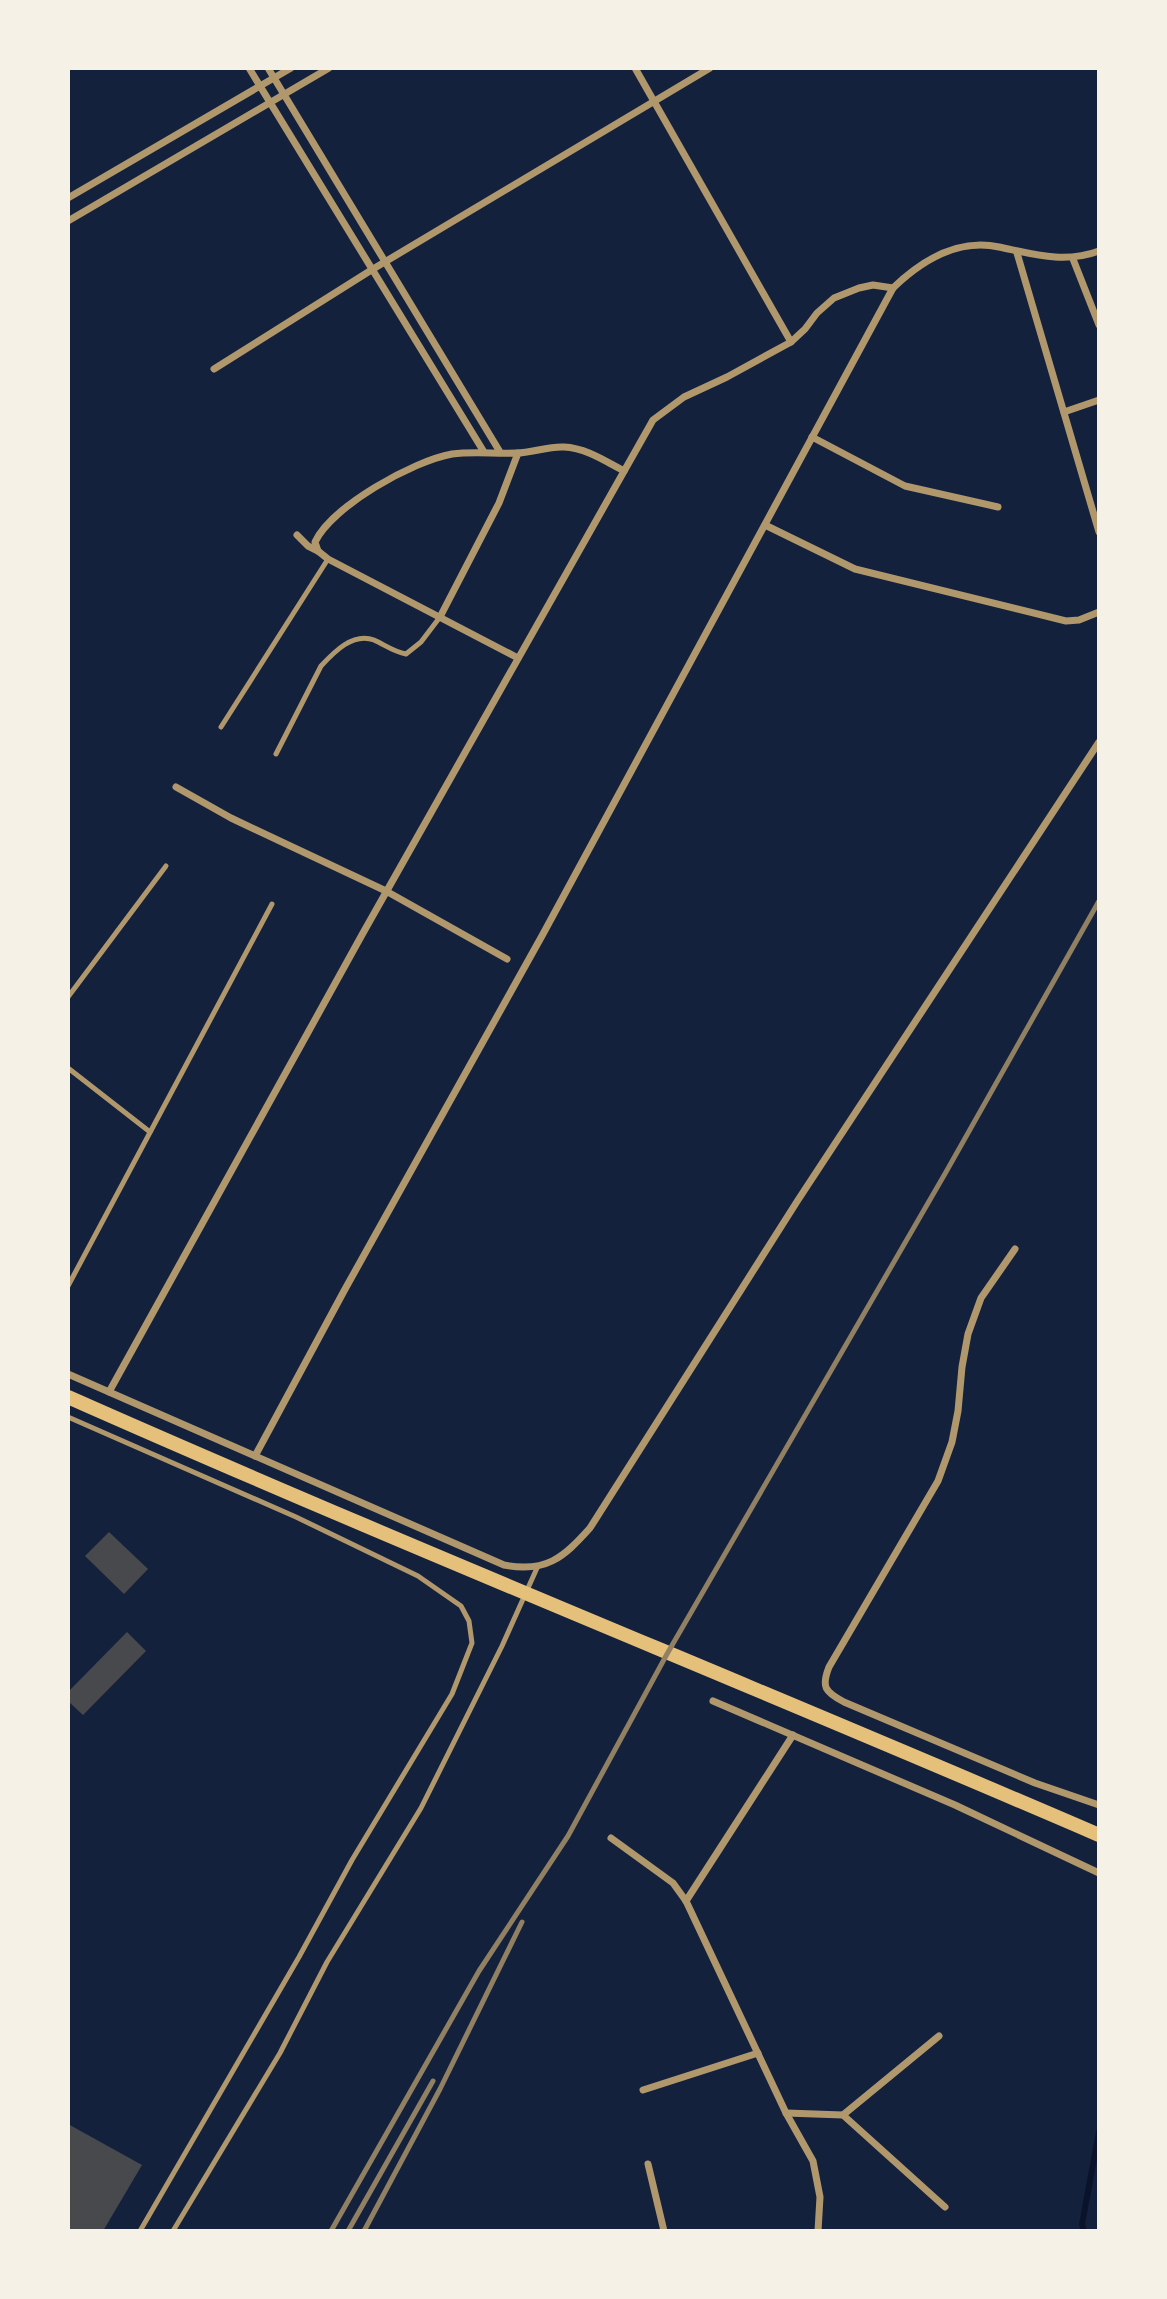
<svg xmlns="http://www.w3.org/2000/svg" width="1167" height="2299" viewBox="0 0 1167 2299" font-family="Rubik,sans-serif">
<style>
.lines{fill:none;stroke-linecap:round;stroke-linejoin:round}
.stream{stroke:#0b132b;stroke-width:6}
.building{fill:#48494c}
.service{stroke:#b1986c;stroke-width:5}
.minor{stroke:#b1986c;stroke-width:7}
.secondary{stroke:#e5c07b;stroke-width:14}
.rail{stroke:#918062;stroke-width:5}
</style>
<rect width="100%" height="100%" fill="#14213d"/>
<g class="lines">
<polyline class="stream" points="1084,2231 1082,2224 1099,2132"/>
</g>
<g class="building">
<polygon points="109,1532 148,1569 124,1594 85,1556"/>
<polygon points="127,1632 146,1651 83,1715 68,1701 68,1692"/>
<polygon points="68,2124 142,2165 103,2231 68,2231"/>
</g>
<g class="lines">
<g class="service">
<polyline points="221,727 328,559"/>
<path d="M276,754L321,666C334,652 353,632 374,640C385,645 394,652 406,654L421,642L440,617"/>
<polyline points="68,997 166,866"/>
<polyline points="68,1068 150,1132"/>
<polyline points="68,1286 272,904"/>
<polyline points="68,1417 296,1517 418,1576 461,1606 469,1621 472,1643 452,1694 352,1860 299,1957 140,2231"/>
<polyline points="173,2231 280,2053 327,1962 421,1808 502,1646 537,1568"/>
</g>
<g class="minor">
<polyline points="249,68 484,452"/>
<polyline points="268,68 500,452"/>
<polyline points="635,68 791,342"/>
<polyline points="68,198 291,68"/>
<polyline points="68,221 329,68"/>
<polyline points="1017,253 1099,532"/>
<polyline points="1073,259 1099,325"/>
<polyline points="214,369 373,269 710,68"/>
<polyline points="1064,412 1099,400"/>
<polyline points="812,437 905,486 998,507"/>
<polyline points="765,525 855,569 1066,621 1079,620 1099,612"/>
<polyline points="297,535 308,546 318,551"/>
<polyline points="440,617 499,503 518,453"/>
<path d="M518,658L328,559L318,551L315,542C332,506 413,461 452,454C474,451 495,454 516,453C532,453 548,446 564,447C586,448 605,461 624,471"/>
<polyline points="176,787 231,818 386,891 507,959"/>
<path d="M1015,1249L981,1298L968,1334L962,1367L958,1411L952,1442L938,1481L829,1667C821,1687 825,1692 844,1702L1035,1783L1099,1805"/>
<path d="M68,1374L504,1565C546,1573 563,1558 590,1528L798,1200L1099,742"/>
<polyline points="109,1392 363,933 653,420 684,397 727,377 791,342 805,329 817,313 834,298 859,288 873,285 893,288"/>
<path d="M255,1456L344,1291L543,934L893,288C921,261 957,238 999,247C1033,254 1064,264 1099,251"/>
<polyline points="713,1701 955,1805 1099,1873"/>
<polyline points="611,1838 673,1883 686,1901 786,2113 813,2161 820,2197 818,2231"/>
<polyline points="686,1901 793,1735"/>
<polyline points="643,2090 758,2053"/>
<polyline points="786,2113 843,2115 939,2036"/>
<polyline points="843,2115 945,2207"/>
<polyline points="648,2164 664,2231"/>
</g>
<path class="secondary" d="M68,1397C409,1548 756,1687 1099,1835"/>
<g class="rail">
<polyline points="331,2231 479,1971 568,1836 667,1654 946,1172 1099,901"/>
<polyline points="348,2231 433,2081"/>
<polyline points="364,2231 440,2089 522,1922"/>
</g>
</g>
<rect width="1167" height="2299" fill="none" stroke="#f6f1e7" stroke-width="140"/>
</svg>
